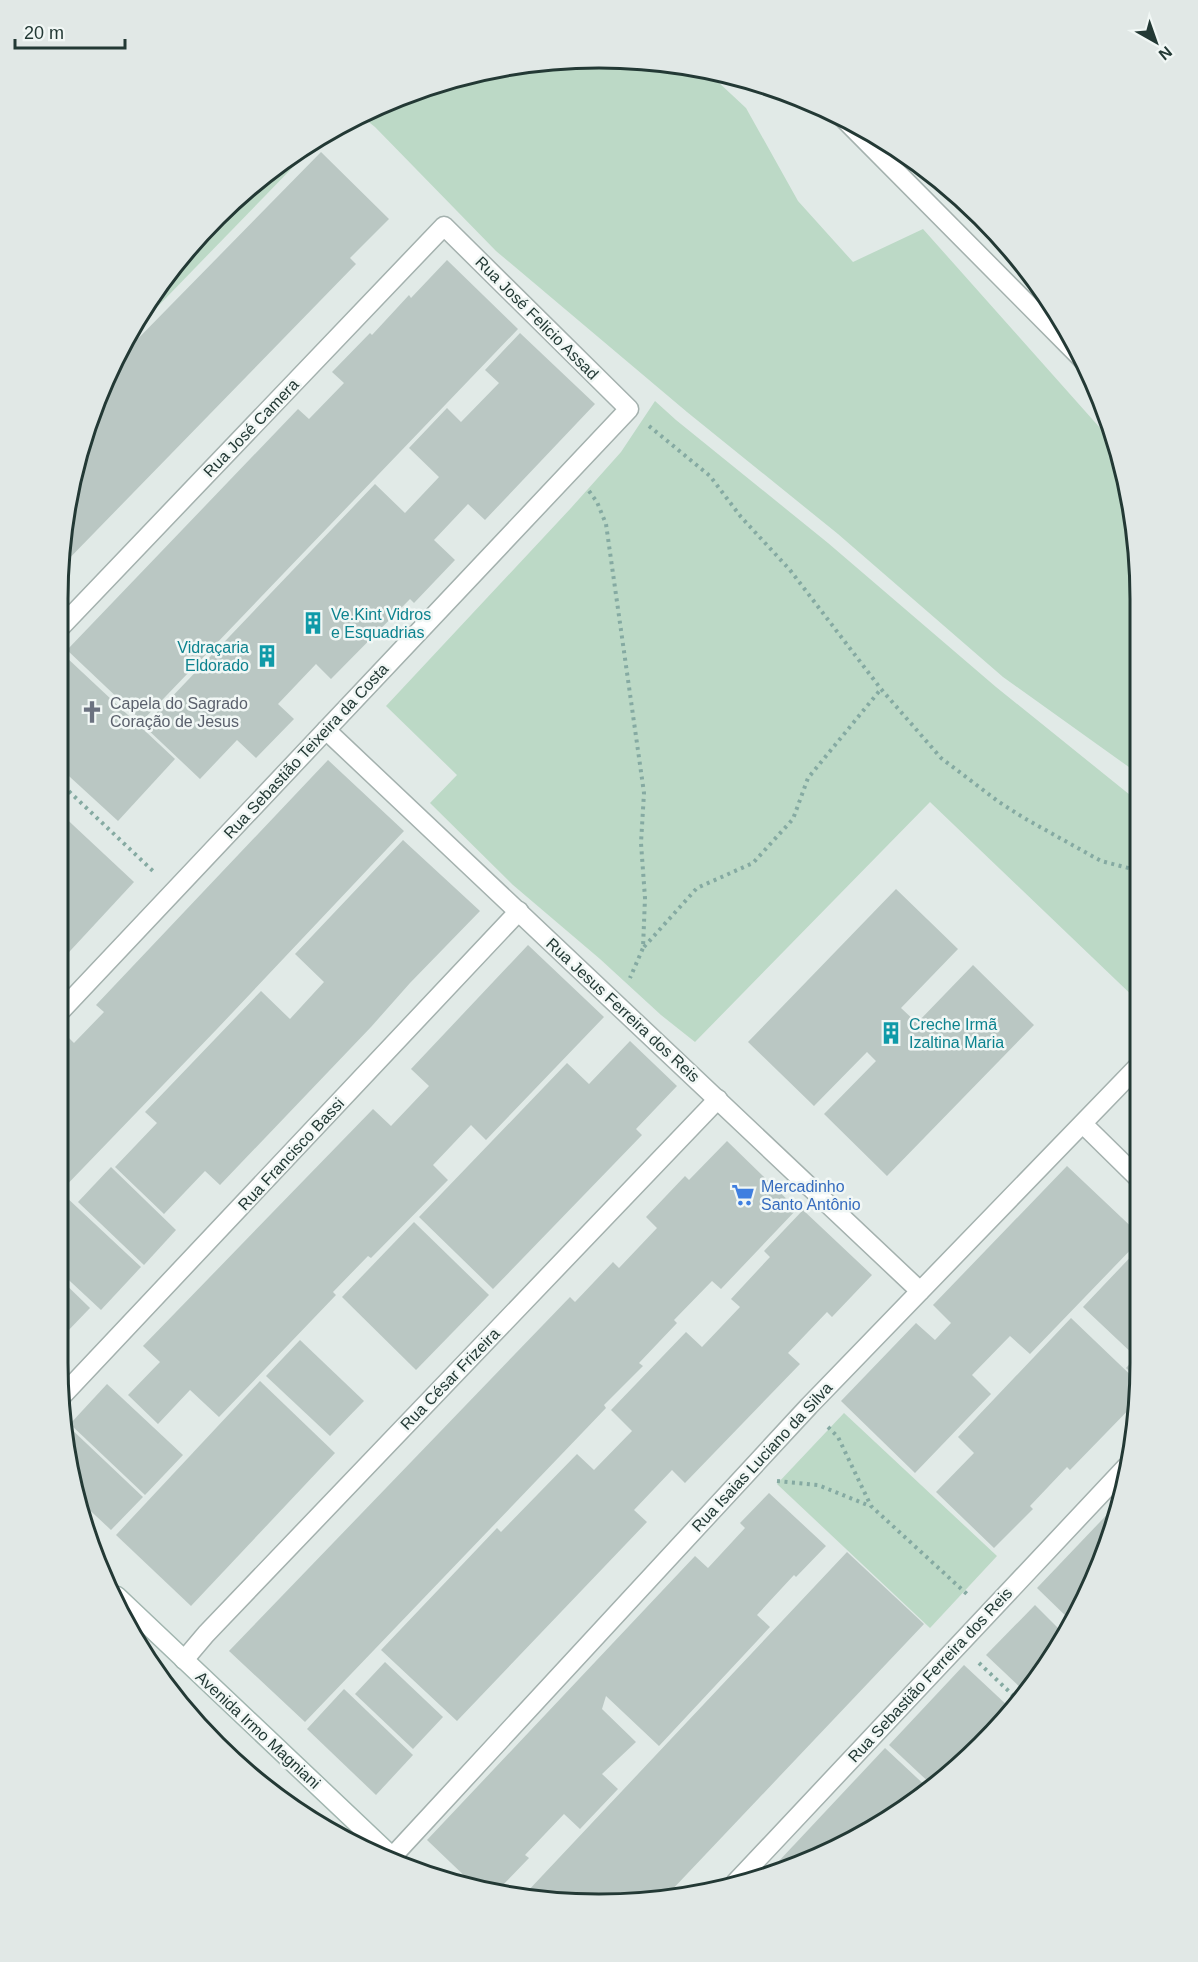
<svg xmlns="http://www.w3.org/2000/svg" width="1198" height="1962" viewBox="0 0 1198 1962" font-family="Arial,sans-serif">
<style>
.green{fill:#bcd9c6}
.building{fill:#bac7c3}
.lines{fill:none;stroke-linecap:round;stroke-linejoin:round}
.street-casing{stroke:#a4b1ae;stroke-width:21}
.secondary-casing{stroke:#a1b5af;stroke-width:21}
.path{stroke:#85aaa2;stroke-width:4;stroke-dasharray:3 4.5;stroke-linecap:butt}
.street{stroke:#fff;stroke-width:18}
.secondary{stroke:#fff;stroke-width:18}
.labels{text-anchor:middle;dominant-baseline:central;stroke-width:5;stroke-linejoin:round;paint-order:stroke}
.street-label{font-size:16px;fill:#233935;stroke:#f1f7f5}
.culture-label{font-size:16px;fill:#0d838f;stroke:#f1f7f5;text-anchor:start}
.worship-label{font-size:16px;fill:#5b616d;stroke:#f1f7f5;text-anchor:start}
.shop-label{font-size:16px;fill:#366cbe;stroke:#f1f7f5;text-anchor:start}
.rim{fill:none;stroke:#233935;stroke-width:3}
</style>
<rect width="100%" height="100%" fill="#e1eae7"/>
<g class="green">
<polygon points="599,57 702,67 746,108 798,201 853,262 923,229 1117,447 1140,563 1140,775 1003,677 838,534 687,412 496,251 375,127 360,115 392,98 494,67"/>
<polygon points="326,133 130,335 149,298 216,216 298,148"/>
<polygon points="655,401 676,420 828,543 996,687 1140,803 1140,1003 930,802 695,1042 661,1015 600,959 513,885 430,803 457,775 386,706 571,508 621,452"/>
<polygon points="844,1413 997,1556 930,1628 777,1484"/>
</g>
<g class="building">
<polygon points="321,152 389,219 350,258 356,264 58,570 86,424 118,359"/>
<polygon points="447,260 518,329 142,721 67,650 298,409 309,419 344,383 332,372 370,333 372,335 409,295 411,298"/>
<polygon points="520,333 595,404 485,520 468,504 434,540 455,560 414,603 410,599 331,679 316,664 278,704 294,719 256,758 237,740 200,779 144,726 375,484 405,513 439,477 409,448 447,408 461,422 499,383 485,370"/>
<polygon points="66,657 175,759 118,821 58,766 58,666"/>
<polygon points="328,760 404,831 217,1029 57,1195 57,1046 67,1036 74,1043 104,1012 96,1005"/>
<polygon points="58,811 134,882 58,964"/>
<polygon points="403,840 480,911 410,983 371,1027 220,1185 205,1171 164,1214 115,1167 157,1123 145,1112 261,991 290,1019 324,982 295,954"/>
<polygon points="896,889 958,949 901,1008 917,1023 973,965 1034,1025 887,1176 824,1114 876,1061 867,1052 814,1106 748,1042"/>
<polygon points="528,945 604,1017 486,1140 471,1125 433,1165 448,1180 371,1258 368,1256 333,1292 336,1295 219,1417 190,1390 158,1424 128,1395 160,1362 143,1346 373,1109 391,1126 429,1086 411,1069"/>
<polygon points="630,1041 677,1086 636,1129 642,1135 493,1289 419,1217 567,1063 589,1084"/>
<polygon points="727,1141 797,1209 721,1289 712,1281 674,1320 677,1323 639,1363 643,1366 604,1405 606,1408 305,1722 229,1651 570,1297 575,1302 613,1262 619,1268 657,1228 646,1217 685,1176 689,1180"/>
<polygon points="1067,1166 1140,1235 1140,1240 1030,1354 1010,1336 972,1375 991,1394 915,1473 841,1401 916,1323 935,1340 951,1323 933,1305"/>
<polygon points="111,1167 176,1230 144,1265 78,1202"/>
<polygon points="65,1196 141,1267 101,1310 57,1269 57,1204"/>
<polygon points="803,1210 872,1275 832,1317 827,1312 788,1353 800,1364 685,1483 672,1470 634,1510 647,1522 457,1721 381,1650 497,1528 501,1532 577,1454 594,1470 632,1431 611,1410 686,1332 702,1347 740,1307 731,1299 770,1257 764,1251"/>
<polygon points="414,1222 489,1295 416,1370 342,1297"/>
<polygon points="1140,1247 1140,1381 1126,1368 1136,1357 1083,1307"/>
<polygon points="57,1276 90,1308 63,1336 57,1331"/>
<polygon points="1071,1318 1140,1384 1140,1398 1070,1470 1067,1467 1030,1506 1033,1509 994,1548 936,1492 974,1453 958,1437"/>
<polygon points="300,1340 364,1401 330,1436 266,1376"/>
<polygon points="260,1381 335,1453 191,1606 116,1535"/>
<polygon points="107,1384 183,1455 145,1495 70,1424"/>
<polygon points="67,1425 143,1497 111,1530 80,1501"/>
<polygon points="769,1493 826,1546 796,1577 794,1575 757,1615 770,1627 659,1746 606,1696 602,1709 636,1742 602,1774 618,1789 580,1829 564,1814 525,1855 529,1858 499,1889 473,1884 427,1840 695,1556 708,1568 745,1528 740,1523"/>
<polygon points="1119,1502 1112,1538 1071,1621 1037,1588"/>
<polygon points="847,1552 924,1624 669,1893 648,1897 643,1891 636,1899 599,1905 526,1893"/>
<polygon points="1035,1605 1064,1634 1049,1664 1024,1691 986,1655"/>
<polygon points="385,1662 443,1717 413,1749 355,1694"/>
<polygon points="964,1665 1009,1707 934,1787 889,1745"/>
<polygon points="344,1689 413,1755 376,1795 307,1729"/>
<polygon points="885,1748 931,1791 929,1793 773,1876 763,1878"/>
</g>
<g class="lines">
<g class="street-casing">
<g id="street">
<polyline points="843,118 1083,360"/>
<polyline points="326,730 920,1291"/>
<polyline points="58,1014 629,409 444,226 58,630"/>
<polyline points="1083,1124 1140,1180"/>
<polyline points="62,1396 519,911"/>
<polyline points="184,1660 206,1634 718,1099"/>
<polyline points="392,1857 809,1406 1140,1064"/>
<polyline points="735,1883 1126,1467"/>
</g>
</g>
<g class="secondary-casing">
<polyline id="secondary" points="117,1596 399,1863"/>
</g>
<g class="path">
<polyline points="649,426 710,476 741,517 790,570 881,689 941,758 999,802 1024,818 1101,861 1140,871"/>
<polyline points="589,491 597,502 606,524 644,793 641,843 645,898 643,948 630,978"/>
<polyline points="58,781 154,872"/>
<polyline points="644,947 697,888 753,863 793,819 808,778 881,689"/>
<polyline points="828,1427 838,1437 871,1506 969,1596"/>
<polyline points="777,1481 818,1485 870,1506"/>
<polyline points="979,1663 1017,1699"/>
</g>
<use href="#street" class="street"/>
<use href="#secondary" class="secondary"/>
</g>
<defs>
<g id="building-bare" transform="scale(1.8)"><path d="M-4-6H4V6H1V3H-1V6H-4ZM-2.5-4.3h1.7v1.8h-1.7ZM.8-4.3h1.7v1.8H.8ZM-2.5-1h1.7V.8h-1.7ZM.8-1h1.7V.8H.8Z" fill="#0f9aa8" stroke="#f1f7f5" stroke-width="2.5" paint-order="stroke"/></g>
<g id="church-bare" transform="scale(1.8)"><path d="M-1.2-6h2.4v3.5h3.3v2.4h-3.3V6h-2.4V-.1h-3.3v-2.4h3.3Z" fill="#6b7280" stroke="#f1f7f5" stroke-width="2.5" paint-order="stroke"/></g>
<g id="supermarket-bare" transform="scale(1.8)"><path d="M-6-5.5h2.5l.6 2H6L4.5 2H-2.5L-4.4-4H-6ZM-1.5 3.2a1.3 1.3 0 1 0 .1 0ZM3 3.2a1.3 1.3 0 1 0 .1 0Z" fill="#3f7fe0" stroke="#f1f7f5" stroke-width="2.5" paint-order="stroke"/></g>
</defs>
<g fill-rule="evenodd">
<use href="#building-bare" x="313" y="623"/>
<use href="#building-bare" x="267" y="656"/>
<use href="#church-bare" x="92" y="712"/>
<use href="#building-bare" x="891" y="1033"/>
<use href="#supermarket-bare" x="743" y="1195"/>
</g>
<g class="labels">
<g class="street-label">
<text transform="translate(537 318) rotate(45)">Rua José Felicio Assad</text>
<text transform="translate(251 428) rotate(-46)">Rua José Camera</text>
<text transform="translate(306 751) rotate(-47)">Rua Sebastião Teixeira da Costa</text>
<text transform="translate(623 1010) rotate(43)">Rua Jesus Ferreira dos Reis</text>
<text transform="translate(291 1154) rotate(-47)">Rua Francisco Bassi</text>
<text transform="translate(450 1379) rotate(-46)">Rua César Frizeira</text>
<text transform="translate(762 1457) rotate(-47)">Rua Isaias Luciano da Silva</text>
<text transform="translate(930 1675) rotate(-47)">Rua Sebastião Ferreira dos Reis</text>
<text transform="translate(258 1730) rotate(43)">Avenida Irmo Magniani</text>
</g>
<g class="culture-label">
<text x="331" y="614">Ve.Kint Vidros<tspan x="331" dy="18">e Esquadrias</tspan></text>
<text x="249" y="647" text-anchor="end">Vidraçaria<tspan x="249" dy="18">Eldorado</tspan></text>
<text x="909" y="1024">Creche Irmã<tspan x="909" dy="18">Izaltina Maria</tspan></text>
</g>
<g class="worship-label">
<text x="110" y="703">Capela do Sagrado<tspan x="110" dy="18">Coração de Jesus</tspan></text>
</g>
<g class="shop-label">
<text x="761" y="1186">Mercadinho<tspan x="761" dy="18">Santo Antônio</tspan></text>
</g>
</g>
<path d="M0 0H1198V1962H0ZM599 68H599A531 531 0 0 1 1130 599V1363A531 531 0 0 1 599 1894H599A531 531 0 0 1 68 1363V599A531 531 0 0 1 599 68Z" fill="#e1e8e6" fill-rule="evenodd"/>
<path class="rim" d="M599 68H599A531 531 0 0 1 1130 599V1363A531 531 0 0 1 599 1894H599A531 531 0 0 1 68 1363V599A531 531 0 0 1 599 68Z"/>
<g transform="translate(1156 42) rotate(140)" stroke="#f1f7f5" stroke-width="4.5" paint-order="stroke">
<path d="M0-4.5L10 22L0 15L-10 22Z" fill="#233935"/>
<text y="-9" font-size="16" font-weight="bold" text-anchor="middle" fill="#233935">N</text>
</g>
<path d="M15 39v9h110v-9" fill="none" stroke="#233935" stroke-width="3"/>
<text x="24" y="39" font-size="18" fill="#233935" stroke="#f1f7f5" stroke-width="4.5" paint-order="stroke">20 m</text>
</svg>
